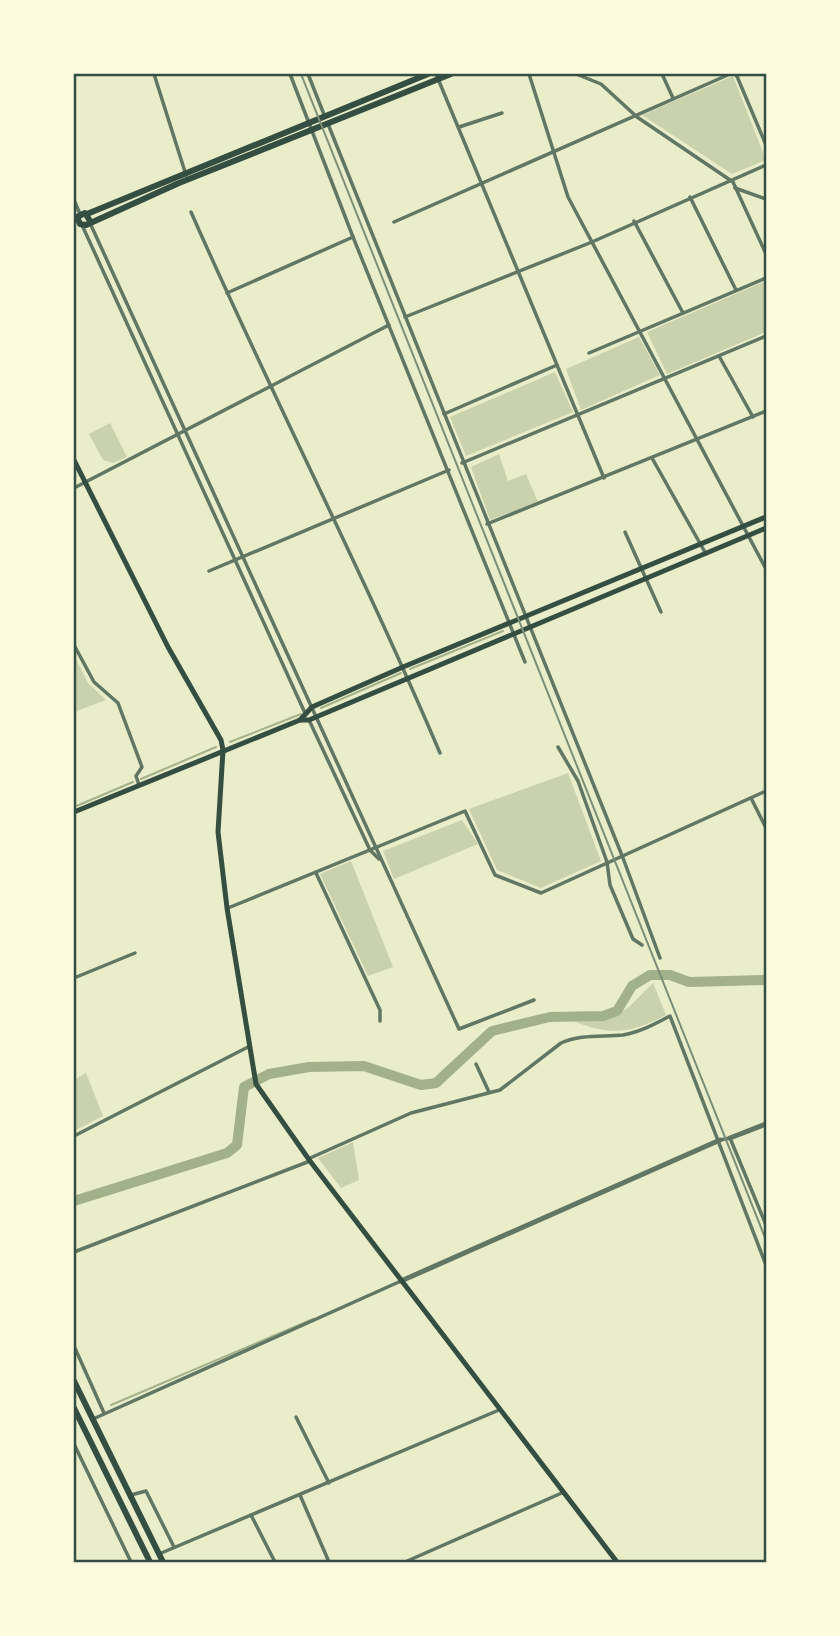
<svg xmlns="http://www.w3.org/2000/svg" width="840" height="1636" viewBox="0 0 840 1636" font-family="'Titillium Web',sans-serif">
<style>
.green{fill:#cad2ad}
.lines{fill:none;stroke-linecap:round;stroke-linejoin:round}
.stream{stroke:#a3b18a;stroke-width:2}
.river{stroke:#a3b18a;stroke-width:10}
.minor{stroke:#617663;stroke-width:3.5}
.tertiary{stroke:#617663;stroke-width:5}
.secondary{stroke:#344e41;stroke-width:5}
.trunk{stroke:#344e41;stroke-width:6}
.tram{stroke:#7c8e77;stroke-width:2}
.neatline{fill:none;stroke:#344e41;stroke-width:2.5}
</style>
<rect width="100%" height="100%" fill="#e9edc9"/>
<g class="green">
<polygon points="733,76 766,160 732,174 642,115"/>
<polygon points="766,281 766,332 667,374 647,332"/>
<polygon points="639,337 660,375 581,410 566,369"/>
<polygon points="555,372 573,412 466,456 450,417"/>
<polygon points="110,423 127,457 113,463 103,460 89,434"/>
<polygon points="499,454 508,481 526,474 538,502 490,520 471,467"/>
<polygon points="74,655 88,683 106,700 74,712"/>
<polygon points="568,773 601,861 541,888 497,870 469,809"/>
<polygon points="462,820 478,844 394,879 383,851"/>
<polygon points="351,861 393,967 368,976 320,874"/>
<path d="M653,983L666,1015C631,1033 613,1036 575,1022L612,1018L629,1007Z"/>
<polygon points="86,1073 103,1116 74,1131 74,1080"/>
<polygon points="353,1142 359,1180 341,1188 318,1158"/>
</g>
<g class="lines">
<g class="stream">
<polyline points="410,669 503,631"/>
<polyline points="321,708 401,673"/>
<polyline points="230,742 301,714"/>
<polyline points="141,779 216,747"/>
<polyline points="74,807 133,782"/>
<polyline points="111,1405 313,1319"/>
</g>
<polyline class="river" points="74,1201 227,1153 237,1145 244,1087 269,1074 309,1067 364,1066 421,1085 436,1083 492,1031 550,1017 603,1016 617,1011 632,986 650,975 670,975 689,982 766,980"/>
<g class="minor">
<polyline points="154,74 186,175"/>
<polyline points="290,74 353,237 525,662"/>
<polyline points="308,74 325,117"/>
<polyline points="436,74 604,478"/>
<polyline points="529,74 568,197 766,569"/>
<polyline points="576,74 601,84 637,117 733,182 766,254"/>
<polyline points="662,74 673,98"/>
<polyline points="736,74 766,145"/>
<polyline points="328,124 623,858 660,958"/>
<polyline points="459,127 502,113"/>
<polyline points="735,188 766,199"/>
<polyline points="690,197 736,290"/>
<polyline points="74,200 80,214"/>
<path d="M191,212C271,394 362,570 440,753"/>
<polyline points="634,221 683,313"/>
<polyline points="394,222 730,74"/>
<polyline points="90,223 459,1029 534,1000"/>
<polyline points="82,225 305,713"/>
<polyline points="227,293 353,237"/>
<polyline points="405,317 592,242 766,165"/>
<polyline points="589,353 766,278"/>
<polyline points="719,356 753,417"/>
<polyline points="444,414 557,365"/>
<polyline points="652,458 706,554"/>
<polyline points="462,463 766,336"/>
<polyline points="74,488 389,325"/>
<polyline points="487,524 766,411"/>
<polyline points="625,532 661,612"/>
<polyline points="209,571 449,470"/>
<polyline points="74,645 94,682 118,703 142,767 136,776 139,785"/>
<polyline points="309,720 370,850 379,859"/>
<polyline points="558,747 578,781 607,862 610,885 633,939 642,945"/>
<polyline points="751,798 766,828"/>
<polyline points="316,873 380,1010 380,1021"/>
<polyline points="228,908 465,811 495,875 541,893 766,791"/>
<polyline points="74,978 135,953"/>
<polyline points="476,1064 489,1092"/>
<polyline points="74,1136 250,1046"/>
<polyline points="720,1140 730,1138 766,1225"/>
<path d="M308,1159L411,1113L500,1090L561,1043C580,1034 602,1037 623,1035C640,1032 655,1024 670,1016L766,1265"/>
<polyline points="74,1252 310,1161"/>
<polyline points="74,1346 104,1413"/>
<polyline points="296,1417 329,1483"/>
<polyline points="93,1419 401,1281"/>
<polyline points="74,1444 131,1562"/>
<polyline points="131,1495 146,1491 174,1547"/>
<polyline points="300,1495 329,1562"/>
<polyline points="251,1515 275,1562"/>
<polyline points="159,1554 499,1410"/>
<polyline points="405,1562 564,1492"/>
</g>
<g class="tertiary">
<polyline points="730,1138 766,1124"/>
<polyline points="401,1281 720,1140"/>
</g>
<g class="secondary">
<polyline points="74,460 168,647 221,740 223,750 218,832 227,908 256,1084 310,1161 617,1562"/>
<polyline points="300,720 312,707 403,667 766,517"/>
<polyline points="74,812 300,720 309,720 766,528"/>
</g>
<g class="trunk">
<polyline points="87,214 428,74"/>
<polyline points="90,221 85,213 77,217 80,224 86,225 179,183 451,74"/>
<polyline points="74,1381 163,1562"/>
<polyline points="74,1408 150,1562"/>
</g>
<polyline class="tram" points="301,74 766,1240"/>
</g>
<rect width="840" height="1636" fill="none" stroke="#fefae0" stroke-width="150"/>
<rect x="75" y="75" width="690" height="1486" class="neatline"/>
</svg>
